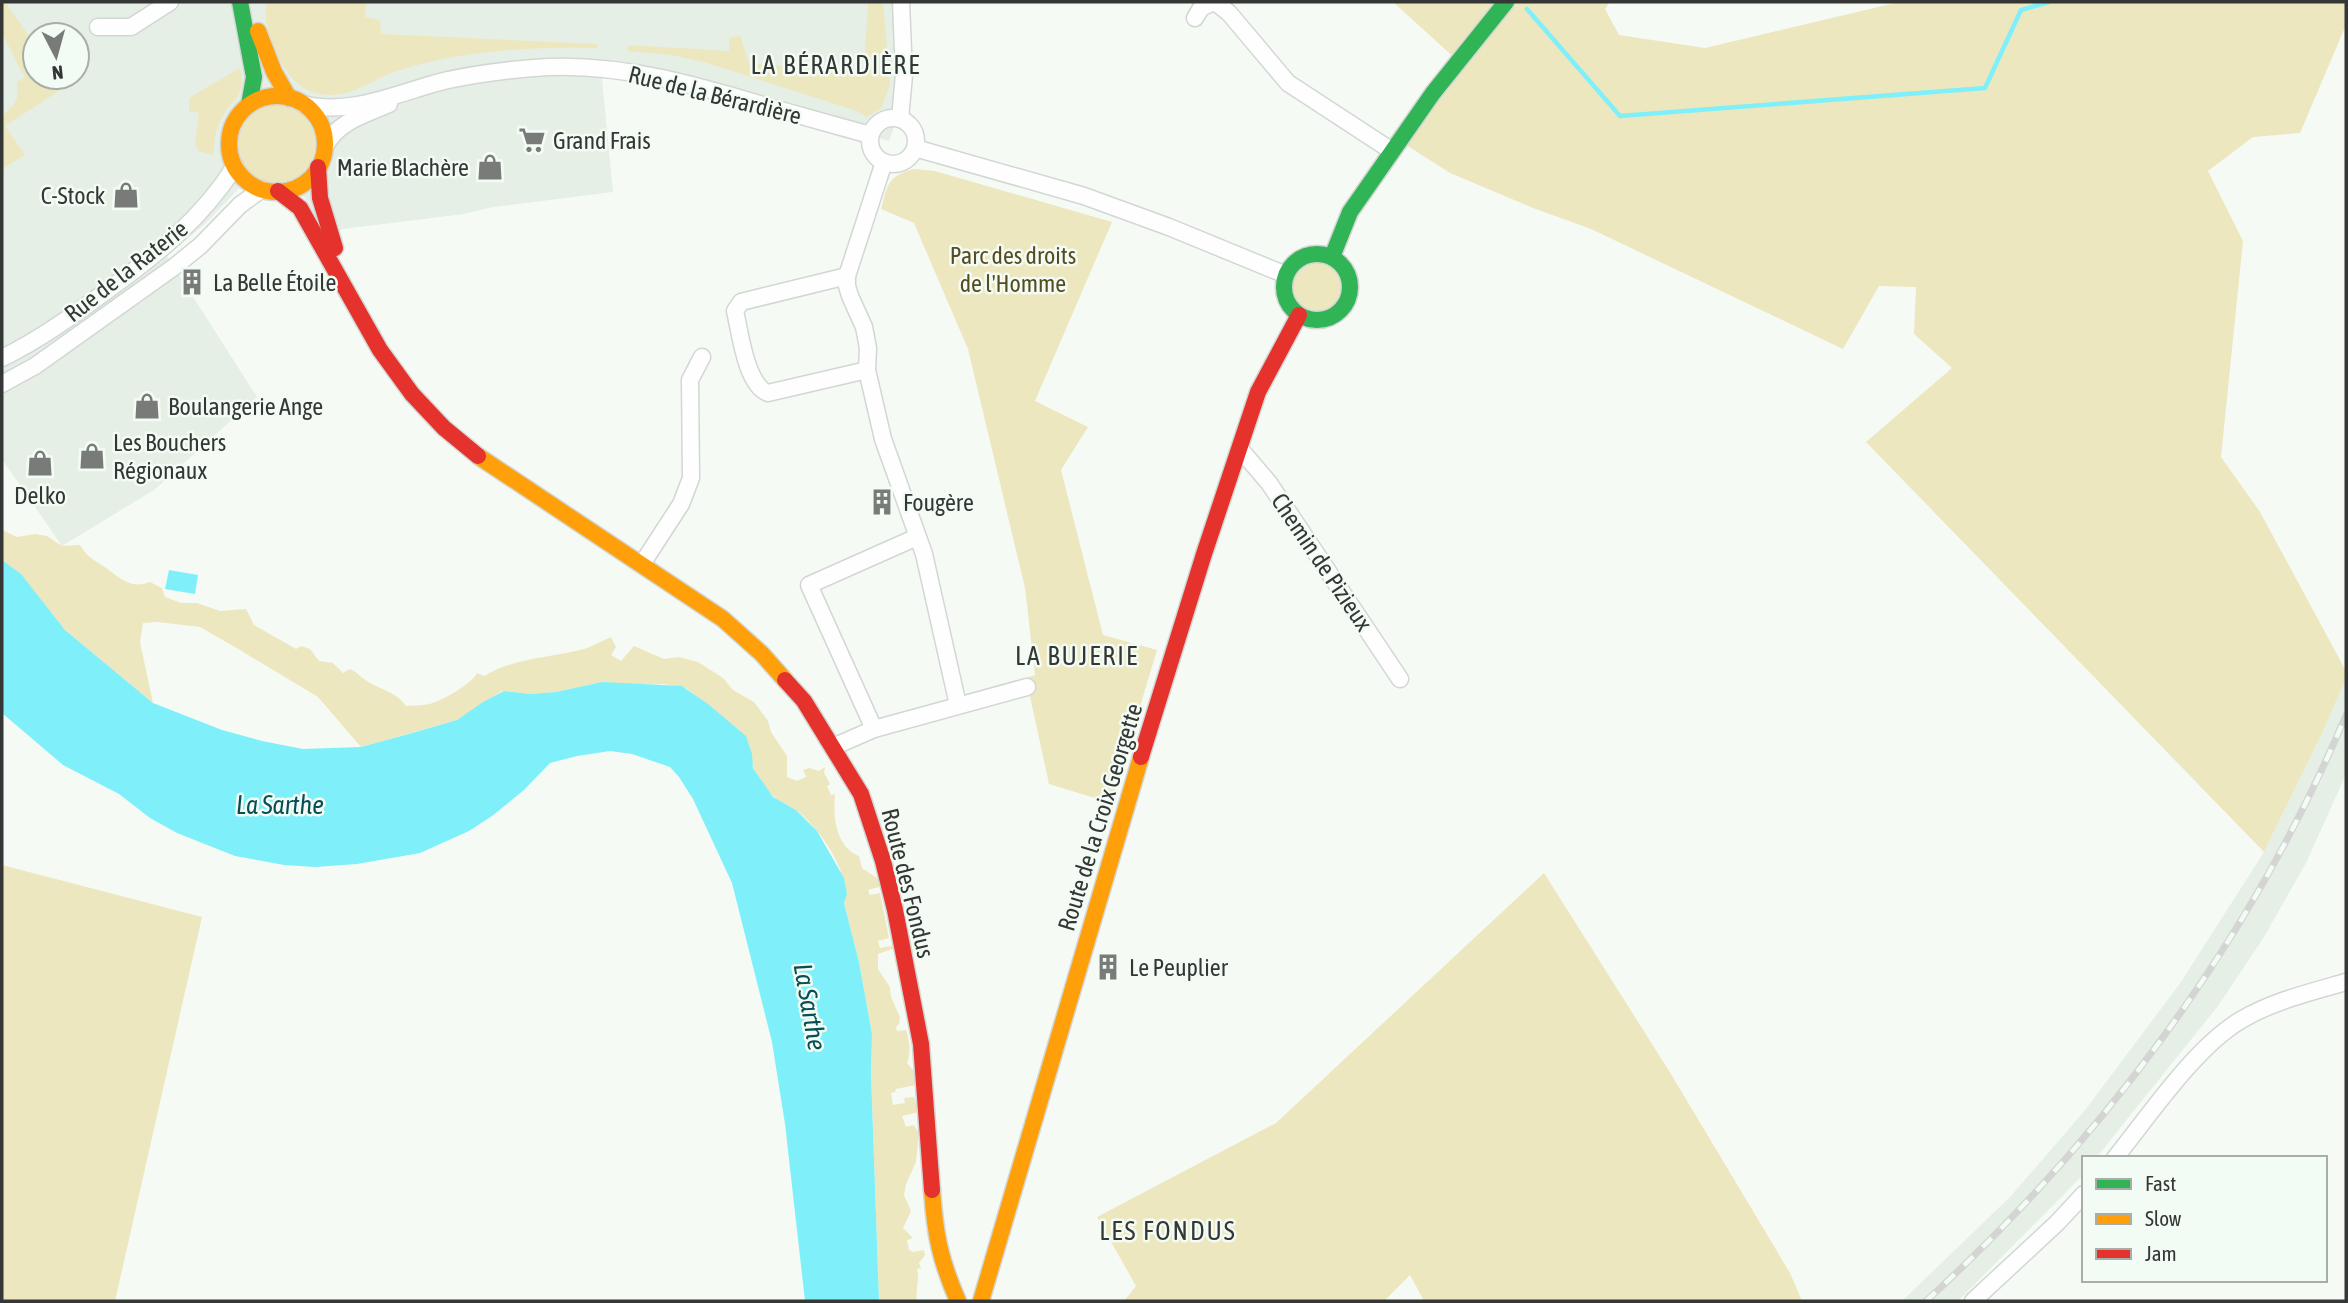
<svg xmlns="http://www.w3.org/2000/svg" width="2348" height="1303" viewBox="0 0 2348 1303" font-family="'Asap Condensed',sans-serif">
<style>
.built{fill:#e5efe6;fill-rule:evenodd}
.green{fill:#ede7bf}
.water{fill:#7ff0f9}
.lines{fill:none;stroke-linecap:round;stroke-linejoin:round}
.stream{stroke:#7ff0f9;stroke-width:4.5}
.street-casing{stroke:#d3d7d4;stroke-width:19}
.fast-casing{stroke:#d3d7d4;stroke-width:19}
.slow-casing{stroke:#d3d7d4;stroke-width:19}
.jam-casing{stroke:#d3d7d4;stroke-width:19}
.street{stroke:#fefefe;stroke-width:16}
.fast{stroke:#30b455;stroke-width:16}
.slow{stroke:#ff9f0a;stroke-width:16}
.jam{stroke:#e5322d;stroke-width:16}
.rail-casing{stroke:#d3d4d3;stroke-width:7}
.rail{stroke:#f3fcf4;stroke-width:4.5;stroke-dasharray:13;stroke-linecap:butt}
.labels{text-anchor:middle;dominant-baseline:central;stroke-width:5;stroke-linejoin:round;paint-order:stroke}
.street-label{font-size:24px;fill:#343735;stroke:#f3fcf4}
.poi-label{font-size:24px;fill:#343735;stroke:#f3fcf4;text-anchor:start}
.park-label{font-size:24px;fill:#564c20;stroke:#f3fcf4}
.neighbourhood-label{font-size:26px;letter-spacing:2px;fill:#343735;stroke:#f3fcf4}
.water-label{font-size:26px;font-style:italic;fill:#084f55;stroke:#f3fcf4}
</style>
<rect width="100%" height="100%" fill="#f5faf5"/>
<g class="built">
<path d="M2,2H900L897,119L889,141L718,92L601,69L613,192L493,207L464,214L343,229L322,237L308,202L297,187L290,190L258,188L246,181L206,223L167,256L257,397L154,490L62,546L2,459ZM35,35H77V77H35Z"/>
<polygon points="2346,678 2346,774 2307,861 2264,937 2218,1006 2096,1158 2084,1158 2084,1173 2081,1177 1964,1295 1957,1301 1902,1301 2011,1196 2086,1109 2181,982 2264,852 2325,727"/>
</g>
<g class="green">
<path d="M2,2H5L35,45V77H58L65,87L5,126L25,155L2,169V116C16,103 19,102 17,82L25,78L2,33Z"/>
<path d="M267,2H366L365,17L380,20L381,34L597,44V48C528,47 463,50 397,71C375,78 355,95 332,95C319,95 307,92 297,83C280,69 260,23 267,2Z"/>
<polygon points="868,2 883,2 890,85 881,108 867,117 857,111 707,63 672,55 627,51 628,45 729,51 729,38 740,35 749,63 864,72"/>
<polygon points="1393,2 1610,2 1605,9 1619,35 1705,48 1895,3 2346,2 2346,25 2300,133 2253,137 2208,171 2243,241 2221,457 2260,512 2346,671 2346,678 2325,727 2264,852 1866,442 1952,368 1914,334 1916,287 1879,286 1843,349 1591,229 1533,208 1450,173 1400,141 1458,61"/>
<path d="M240,68C247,94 234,97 222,117C216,128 213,142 214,155L198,151L195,142L199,113L189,111V98Z"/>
<circle cx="276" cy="144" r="39"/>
<path d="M914,169L935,171L1112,222L1035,401L1088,427L1061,470L1103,635L1157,650L1111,803L1049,784L1026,678L1035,675L1025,588L968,349L914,223L881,209C888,185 887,176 914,169Z"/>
<circle cx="1317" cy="288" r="26"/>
<path d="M2,530L17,537L35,534L47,536L62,546L80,545C89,560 96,560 109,570C122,580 133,589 150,582L162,588L165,597L181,603H197L220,611L246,609L254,625L296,649L301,646L310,649L319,661L333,663L343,673L350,669C357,672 358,675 364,679C377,689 396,691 406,706C413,705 423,706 429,704C440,702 472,684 477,673L484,676C514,658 548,658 580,650C591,648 601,641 611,637L616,647L611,655L621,661L634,646L664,659L679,657L698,662L723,678L733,690L754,702L768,721L771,732L787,756V777L797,781L806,777L803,770L809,768L819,771L825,767L824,773L830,784L827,786L831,795L835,794C833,816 835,846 859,856L862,868L880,880L879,887L868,890L870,895L880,893L889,938L878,941L880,948L891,946L895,948L878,954V969L890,987L891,997L900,1017L899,1024L896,1027L897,1031L906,1030C910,1042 911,1051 907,1063L914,1071L916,1085L896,1089L895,1092L891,1093L893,1105L905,1103L904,1098L914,1097L919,1112L902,1116L906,1127L914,1125L919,1133L916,1162L906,1184L904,1195L911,1211L903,1228L913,1238L907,1240L909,1250L913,1252L924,1250L925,1255L919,1263L921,1268L917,1269C920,1281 915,1290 917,1301H879L871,1073L872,1034L859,962L844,903C852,874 819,827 796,810C789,805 779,802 773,796C767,790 762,781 757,774C748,761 752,743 739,730L686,688L664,684L633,685L602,682L556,692L531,694L502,691L457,720L361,747L318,697L240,650L200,627L158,622L143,623L140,642L153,703L65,630L21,575L2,560Z"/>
<polygon points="2,865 202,917 115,1301 2,1301"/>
<polygon points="1544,873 1671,1074 1790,1273 1802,1301 1424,1301 1410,1275 1384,1301 1124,1301 1136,1286 1097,1217 1276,1123"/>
</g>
<g class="water">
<polygon points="2,560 21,574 65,630 153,703 222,730 262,741 303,749 361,747 412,733 457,720 483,702 504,691 531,694 556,692 602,682 682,686 708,704 746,736 752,754 753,768 773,797 796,810 817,831 844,878 847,894 844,903 859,962 872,1034 871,1073 879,1301 805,1301 785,1124 772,1042 732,883 693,799 679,777 670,767 632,754 610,751 577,756 550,763 524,790 492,816 469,831 420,853 357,864 315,867 284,865 235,856 177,833 150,818 119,794 63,765 2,713"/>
<polygon points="169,570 198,575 195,594 165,589"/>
</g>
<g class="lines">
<polyline class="stream" points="1527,9 1620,116 1985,88 2021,10 2049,2"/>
<g class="street-casing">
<g id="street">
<polyline points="1215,2 1229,13 1288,83 1392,151"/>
<polyline points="1195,18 1201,8 1213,2"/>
<polyline points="98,27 131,27 170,2"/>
<path d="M303,104C351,117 401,91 448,80C481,73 514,69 548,67C626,64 699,86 773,108C805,117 838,126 870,135"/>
<circle cx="893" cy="141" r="23"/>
<polyline points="900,119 904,75 901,2"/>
<path d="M325,147C336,122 366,114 389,104"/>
<polyline points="915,148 1084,196 1169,227 1286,275"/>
<polyline points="884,162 847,276 847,286 850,296 864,327 868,348 867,370 883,439 924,554 958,705"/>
<path d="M847,276L741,302L735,311C740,332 746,385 768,393L867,370"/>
<path d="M2,358C39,340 72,316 105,292C155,256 202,219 235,166"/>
<polyline points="2,384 35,366 174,267 200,246 240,205 262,189"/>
<polyline points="1240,449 1269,483 1400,679"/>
<polyline points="642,564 681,504 691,478 690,380 702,357"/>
<polyline points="874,729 809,585 917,537"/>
<polyline points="833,747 874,729 1027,687"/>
<path d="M2115,1158C2149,1116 2195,1047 2241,1020C2273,1001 2311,992 2346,982"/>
<polyline points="1973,1301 2057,1223 2084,1194"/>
</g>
</g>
<g class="fast-casing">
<g id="fast">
<polyline points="240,2 254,77 249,105"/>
<circle cx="1317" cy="287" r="33"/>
<polyline points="1332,257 1350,212 1433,93 1506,2"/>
</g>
</g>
<g class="slow-casing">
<g id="slow">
<polyline points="258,31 274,72 289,98"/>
<circle cx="277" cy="144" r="48"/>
<polyline points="478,456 723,619 762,654 785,680"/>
<path d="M932,1190C935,1234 940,1260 958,1301"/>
<polyline points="981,1301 1141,757"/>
</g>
</g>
<g class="jam-casing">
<g id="jam">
<polyline points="318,167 320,198 335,248"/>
<polyline points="278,191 300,208 380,350 412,394 444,428 478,456"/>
<polyline points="785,680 804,701 861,794 883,861 895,910 921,1044 932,1190"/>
<polyline points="1141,757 1204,554 1258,392 1299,315"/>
</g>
</g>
<use href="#street" class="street"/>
<use href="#fast" class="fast"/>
<use href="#slow" class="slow"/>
<use href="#jam" class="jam"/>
<g class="rail-casing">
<path id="rail" d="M1926,1301C2104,1139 2253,937 2346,715"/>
</g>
<use href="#rail" class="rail"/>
</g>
<defs>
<g id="supermarket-bare" transform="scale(2.1)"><path d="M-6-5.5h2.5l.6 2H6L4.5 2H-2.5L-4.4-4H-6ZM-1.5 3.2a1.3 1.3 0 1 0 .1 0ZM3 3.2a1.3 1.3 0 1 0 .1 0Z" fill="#787b78" stroke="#f3fcf4" stroke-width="2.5" paint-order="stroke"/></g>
<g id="shop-bare" transform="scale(2.1)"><path d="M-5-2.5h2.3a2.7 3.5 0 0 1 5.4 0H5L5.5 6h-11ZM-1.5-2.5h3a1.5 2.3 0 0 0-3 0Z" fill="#787b78" stroke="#f3fcf4" stroke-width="2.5" paint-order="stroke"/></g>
<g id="building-bare" transform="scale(2.1)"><path d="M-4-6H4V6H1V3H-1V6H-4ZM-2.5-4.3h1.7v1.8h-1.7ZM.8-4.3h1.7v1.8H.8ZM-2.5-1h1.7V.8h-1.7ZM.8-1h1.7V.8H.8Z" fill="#787b78" stroke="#f3fcf4" stroke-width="2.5" paint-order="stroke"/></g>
</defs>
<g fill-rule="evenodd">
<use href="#supermarket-bare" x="532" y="140"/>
<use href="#shop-bare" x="490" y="167"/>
<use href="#shop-bare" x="126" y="195"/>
<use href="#building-bare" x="192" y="282"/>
<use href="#shop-bare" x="147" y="406"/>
<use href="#shop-bare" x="92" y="456"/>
<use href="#shop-bare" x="40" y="463"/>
<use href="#building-bare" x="882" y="502"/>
<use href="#building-bare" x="1108" y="967"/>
</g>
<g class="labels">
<g class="street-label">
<text transform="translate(715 95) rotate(14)">Rue de la Bérardière</text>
<text transform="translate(126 271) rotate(-38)">Rue de la Raterie</text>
<text transform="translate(1322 562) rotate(56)">Chemin de Pizieux</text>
<text transform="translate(1100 817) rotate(-73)">Route de la Croix Georgette</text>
<text transform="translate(908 883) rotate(76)">Route des Fondus</text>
</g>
<g class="poi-label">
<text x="553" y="140">Grand Frais</text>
<text x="469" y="167" text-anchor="end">Marie Blachère</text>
<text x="105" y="195" text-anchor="end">C-Stock</text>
<text x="213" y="282">La Belle Étoile</text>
<text x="168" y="406">Boulangerie Ange</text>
<text x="113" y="442">Les Bouchers<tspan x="113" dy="28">Régionaux</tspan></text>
<text x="40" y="495" text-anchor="middle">Delko</text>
<text x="903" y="502">Fougère</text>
<text x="1129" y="967">Le Peuplier</text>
</g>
<g class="park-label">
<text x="1013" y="255">Parc des droits<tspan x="1013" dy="28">de l'Homme</tspan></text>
</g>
<g class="neighbourhood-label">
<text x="836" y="65">LA BÉRARDIÈRE</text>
<text x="1077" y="656">LA BUJERIE</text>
<text x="1168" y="1231">LES FONDUS</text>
</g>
<g class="water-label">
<text x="280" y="805">La Sarthe</text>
<text transform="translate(810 1007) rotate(80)">La Sarthe</text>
</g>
</g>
<rect width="2348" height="1303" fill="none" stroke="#343735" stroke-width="7"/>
<rect x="2082" y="1156" width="245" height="126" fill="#f3fcf4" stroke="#a7ada8" stroke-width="2"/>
<rect x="2096" y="1179" width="35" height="10" fill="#30b455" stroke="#a7ada8" stroke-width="2"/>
<text x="2145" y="1191" font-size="21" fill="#343735">Fast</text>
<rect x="2096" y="1214" width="35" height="10" fill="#ff9f0a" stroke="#a7ada8" stroke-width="2"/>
<text x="2145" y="1226" font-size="21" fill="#343735">Slow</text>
<rect x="2096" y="1249" width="35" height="10" fill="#e5322d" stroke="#a7ada8" stroke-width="2"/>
<text x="2145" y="1261" font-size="21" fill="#343735">Jam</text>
<g transform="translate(56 56) rotate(174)"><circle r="33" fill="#f3fcf4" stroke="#a7ada8" stroke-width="2"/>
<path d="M0-5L12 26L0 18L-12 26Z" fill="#787b78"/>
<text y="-10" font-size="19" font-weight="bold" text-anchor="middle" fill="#343735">N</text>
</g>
</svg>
